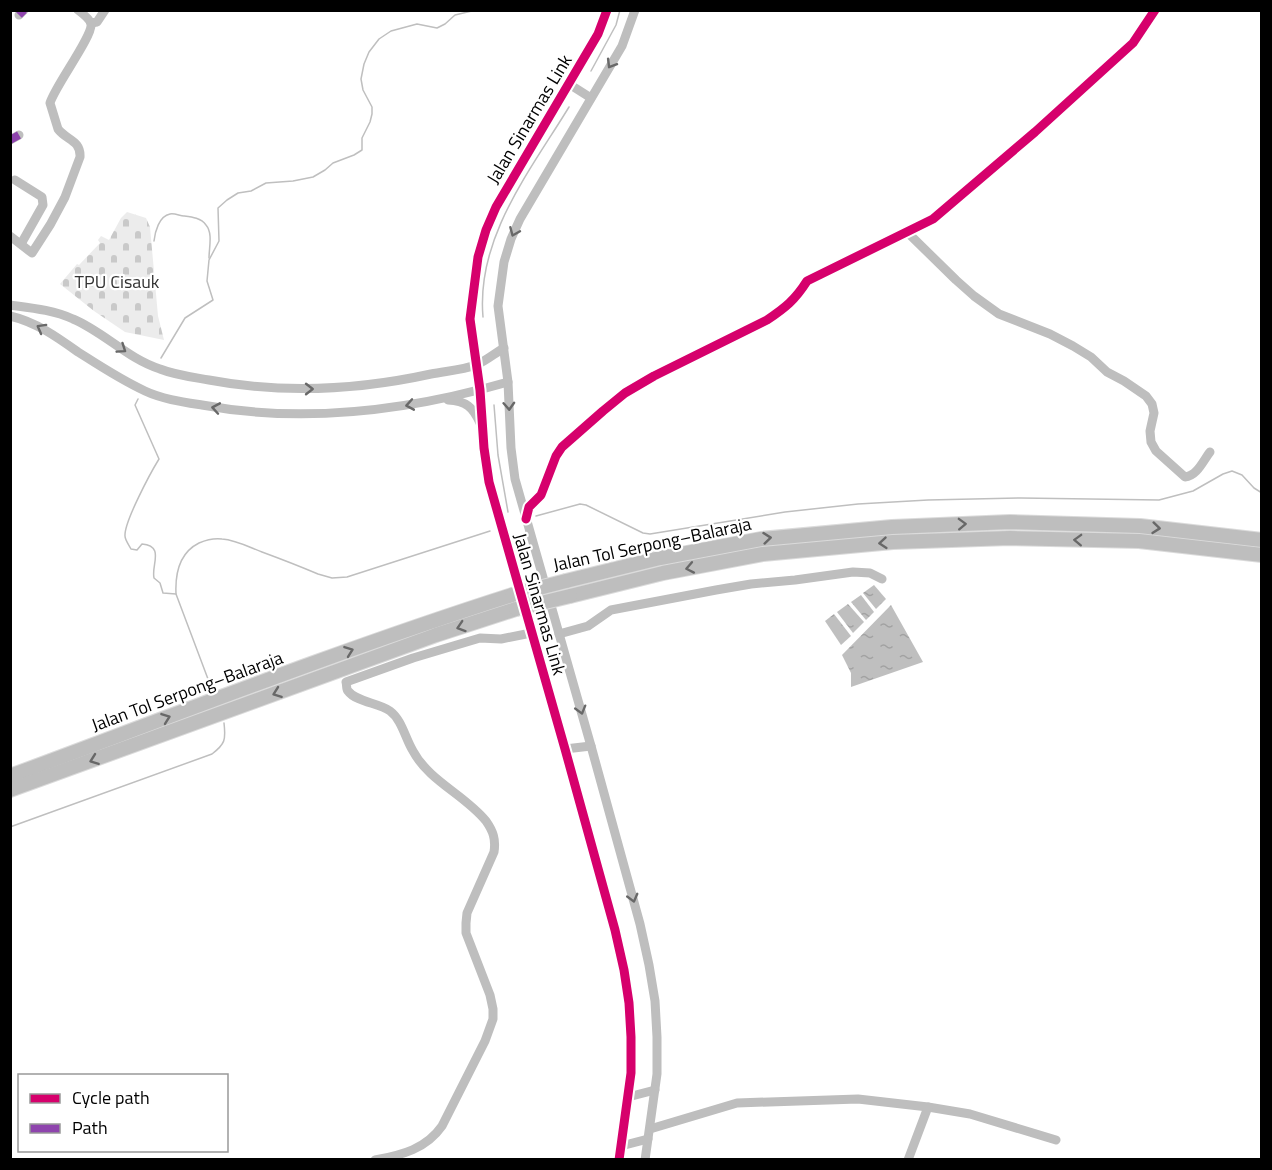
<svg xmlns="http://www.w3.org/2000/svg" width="1272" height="1170" viewBox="0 0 1272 1170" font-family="'Titillium Web',sans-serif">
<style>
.cemetery{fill:url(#cemetery-stones)}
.water{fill:url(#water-ripples)}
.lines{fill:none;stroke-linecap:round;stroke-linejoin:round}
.stream{stroke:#bfbfbf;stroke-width:1.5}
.highway-casing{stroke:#dbdbdb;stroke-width:16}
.minor{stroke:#bebebe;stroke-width:9}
.highway{stroke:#bebebe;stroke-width:14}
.highway-bridge-casing{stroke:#dbdbdb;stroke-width:16;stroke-linecap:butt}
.highway-bridge{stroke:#bebebe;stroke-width:14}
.quiet{stroke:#8e44ad;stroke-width:8;stroke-dasharray:15 8;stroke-linecap:butt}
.cycleway-casing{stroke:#fff;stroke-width:13}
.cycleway{stroke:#d6006c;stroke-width:9}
.oneway{stroke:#686868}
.labels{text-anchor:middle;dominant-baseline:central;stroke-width:4.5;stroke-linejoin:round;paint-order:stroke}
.street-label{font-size:18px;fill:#000;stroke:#fff}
.park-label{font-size:18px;fill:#333;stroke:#fff}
</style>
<defs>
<pattern id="cemetery-stones" width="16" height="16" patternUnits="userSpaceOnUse" patternTransform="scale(1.5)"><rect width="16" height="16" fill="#ececec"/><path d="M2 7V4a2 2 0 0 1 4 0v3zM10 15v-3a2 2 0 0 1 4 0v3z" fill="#c9c9c9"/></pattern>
<pattern id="water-ripples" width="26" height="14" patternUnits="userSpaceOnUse" patternTransform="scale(1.5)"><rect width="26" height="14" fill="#bfbfbf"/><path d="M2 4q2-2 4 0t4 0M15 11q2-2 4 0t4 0" fill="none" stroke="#a2a2a2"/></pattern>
</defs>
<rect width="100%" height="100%" fill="#fff"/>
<polygon class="cemetery" points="127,212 146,218 150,227 158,316 164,340 125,332 94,311 60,284 77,264 79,265 100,243 98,240 101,236 109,240 121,218"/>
<g class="water">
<polygon points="874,585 886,599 876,609 863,593"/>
<polygon points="861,595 874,612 866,620 851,602"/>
<polygon points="848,604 864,622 853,633 837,612"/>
<polygon points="891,605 923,662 851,687 851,673 842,655"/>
<polygon points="834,614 851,636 841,645 825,621"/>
</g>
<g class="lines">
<g class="stream">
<polyline points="591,71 616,25 620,10"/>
<path d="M154,241C155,232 159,216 170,214C175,213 180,216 184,216C192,217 201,218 206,225C213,233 209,248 209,258"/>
<path d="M483,317C476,238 530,171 569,107"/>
<polyline points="161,358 185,318 213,300 207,281 209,260 219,241 218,208 227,200 238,193 251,191 266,183 293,181 313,177 325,170 333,163 354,155 362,150 362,138 370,122 372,114 372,107 363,90 361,79 364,64 369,52 379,39 391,31 417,24 437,28 445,24 455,15 476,10"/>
<path d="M138,399L135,405L159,459C151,472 124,522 125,536C125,540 129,545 131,549L137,550L142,544C165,546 151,565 154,578L160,583L163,593L176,594"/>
<polyline points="494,405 498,455 508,512"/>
<polyline points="536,516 580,504 586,505 643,533 650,534 785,512 858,504 928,500 1021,498 1159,500 1193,491 1223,474 1232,471 1242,475 1254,488 1262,493"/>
<path d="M211,687L176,594C175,573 179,553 199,543C206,540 214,538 222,539C236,540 249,547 262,552C281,559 299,566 318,574L332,578L347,577L490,531"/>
<path d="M10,827L212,754C225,744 226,740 224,723"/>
</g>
<g class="highway-casing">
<g id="highway">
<polyline points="566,581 660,558 761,539 892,527 1010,522 1140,526 1262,540"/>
<polyline points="570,596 663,573 763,554 893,542 1010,538 1139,541 1262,555"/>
<path d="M10,776C177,714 343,649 512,595"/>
<polyline points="10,790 436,635 516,609"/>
</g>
</g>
<g class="minor">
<polyline points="607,10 598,34 496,207 486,230 478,257 470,319 480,390 484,448 489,482 565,749 615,930 624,970 629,1003 631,1037 631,1073 619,1160"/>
<polyline points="635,10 622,46 520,219 511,239 504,262 498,306 508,382 511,448 515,479 591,746 640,924 649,965 655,1001 657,1037 657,1074 645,1160"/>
<polyline points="19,15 24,10"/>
<polyline points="91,23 97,22 105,10"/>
<polyline points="569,84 591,98"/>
<polyline points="10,140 19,135"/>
<polyline points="15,180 42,197 43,205 21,244"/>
<path d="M907,232L956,280L974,296L999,314L1050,334L1073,346L1091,357L1107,372L1124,381L1146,396L1152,404L1154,413L1150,431L1151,442L1156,451L1185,477C1197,476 1203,461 1210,452"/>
<path d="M10,236L32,253L50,225L65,197L80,157C81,140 66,140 58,129L50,103C55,86 93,36 91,24C90,19 82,13 78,10"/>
<path d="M10,305C32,308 53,310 73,319C104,332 128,359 160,369C175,375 192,377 209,380C283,394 358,390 431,374C446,371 462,370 476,365C486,361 495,353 504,348"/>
<path d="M10,316C36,322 57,337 78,352C100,366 121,380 145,391C162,399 183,402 202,405C305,424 408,411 508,382"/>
<path d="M448,400C466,401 473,407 480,423"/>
<path d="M527,517L529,507L541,495L556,456L562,447L603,411L625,393L654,376L767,320C785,308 795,300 807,281L933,219L1035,132L1133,43L1155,10"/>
<polyline points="559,634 588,626 611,610 716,590 751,584 795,580 853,572 870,573 882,579"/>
<polyline points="565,749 591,746"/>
<polyline points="628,1097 655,1090"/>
<polyline points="650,1129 737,1103 858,1099 928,1107 970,1114 1056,1140"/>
<polyline points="621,1146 648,1139"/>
<path d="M375,1160C402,1155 426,1149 442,1126L485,1041L493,1019V1009L490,995L466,933V923L467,913L494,852C496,839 493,831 486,821C465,795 429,781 413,751C405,738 402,720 390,711C379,703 356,702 348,691C346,689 347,685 346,682L413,658L480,638L501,639L531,633"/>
<polyline points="908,1160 928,1107"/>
</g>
<use href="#highway" class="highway"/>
<g class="highway-bridge-casing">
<g id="highway-bridge">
<polyline points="512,595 566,581"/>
<polyline points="516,609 570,596"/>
</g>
</g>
<use href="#highway-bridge" class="highway-bridge"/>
<g class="quiet">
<polyline points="19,15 24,10"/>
<polyline points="10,140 19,135"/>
</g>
<g class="cycleway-casing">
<g id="cycleway">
<polyline points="607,10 598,34 496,207 486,230 478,257 470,319 480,390 484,448 489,482 565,749 615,930 624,970 629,1003 631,1037 631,1073 619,1160"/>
<path d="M526,519L529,507L541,495L556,456L562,447L603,411L625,393L654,376L767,320C785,308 795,300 807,281L933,219L1035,132L1133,43L1155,10"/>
</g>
</g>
<use href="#cycleway" class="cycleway"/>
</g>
<defs><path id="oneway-chevron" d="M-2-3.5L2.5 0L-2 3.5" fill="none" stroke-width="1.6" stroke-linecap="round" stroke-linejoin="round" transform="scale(1.5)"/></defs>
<g class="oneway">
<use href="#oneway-chevron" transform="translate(611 64) rotate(121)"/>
<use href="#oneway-chevron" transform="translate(514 232) rotate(113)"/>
<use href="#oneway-chevron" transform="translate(41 328) rotate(-151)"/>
<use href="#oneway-chevron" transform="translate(122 349) rotate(34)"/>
<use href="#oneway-chevron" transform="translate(309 389)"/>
<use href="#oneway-chevron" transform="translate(410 405) rotate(170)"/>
<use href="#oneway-chevron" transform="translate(509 406) rotate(87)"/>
<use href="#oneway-chevron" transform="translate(216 408) rotate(-170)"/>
<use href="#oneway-chevron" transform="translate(962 524) rotate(-2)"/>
<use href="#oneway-chevron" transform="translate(1156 528) rotate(6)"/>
<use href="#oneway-chevron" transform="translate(767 538) rotate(-6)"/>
<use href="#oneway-chevron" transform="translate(1078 540) rotate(-178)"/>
<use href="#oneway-chevron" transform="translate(883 543) rotate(175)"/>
<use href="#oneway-chevron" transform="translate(690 568) rotate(169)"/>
<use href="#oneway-chevron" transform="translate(461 627) rotate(162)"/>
<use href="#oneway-chevron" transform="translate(349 651) rotate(-20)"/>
<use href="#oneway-chevron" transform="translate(277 693) rotate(160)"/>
<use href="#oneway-chevron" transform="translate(581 710) rotate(74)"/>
<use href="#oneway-chevron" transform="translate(166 718) rotate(-20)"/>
<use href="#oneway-chevron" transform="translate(94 760) rotate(160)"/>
<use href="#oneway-chevron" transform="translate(633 898) rotate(75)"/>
</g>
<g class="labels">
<g class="street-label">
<text transform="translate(529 119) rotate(-59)">Jalan Sinarmas Link</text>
<text transform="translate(652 544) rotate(-12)">Jalan Tol Serpong–Balaraja</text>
<text transform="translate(540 604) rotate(74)">Jalan Sinarmas Link</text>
<text transform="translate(187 691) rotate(-20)">Jalan Tol Serpong–Balaraja</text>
</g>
<g class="park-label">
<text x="117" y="281">TPU Cisauk</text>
</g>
</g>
<rect width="1272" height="1170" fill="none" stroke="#000000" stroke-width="24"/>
<rect x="18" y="1074" width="210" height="78" fill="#ffffff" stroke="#999999" stroke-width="1.5"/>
<rect x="30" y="1094" width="30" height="9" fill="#d6006c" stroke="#999999" stroke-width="1.5"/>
<text x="72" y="1104" font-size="18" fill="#000000">Cycle path</text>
<rect x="30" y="1124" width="30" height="9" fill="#8e44ad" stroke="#999999" stroke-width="1.5"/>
<text x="72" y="1134" font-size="18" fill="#000000">Path</text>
</svg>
